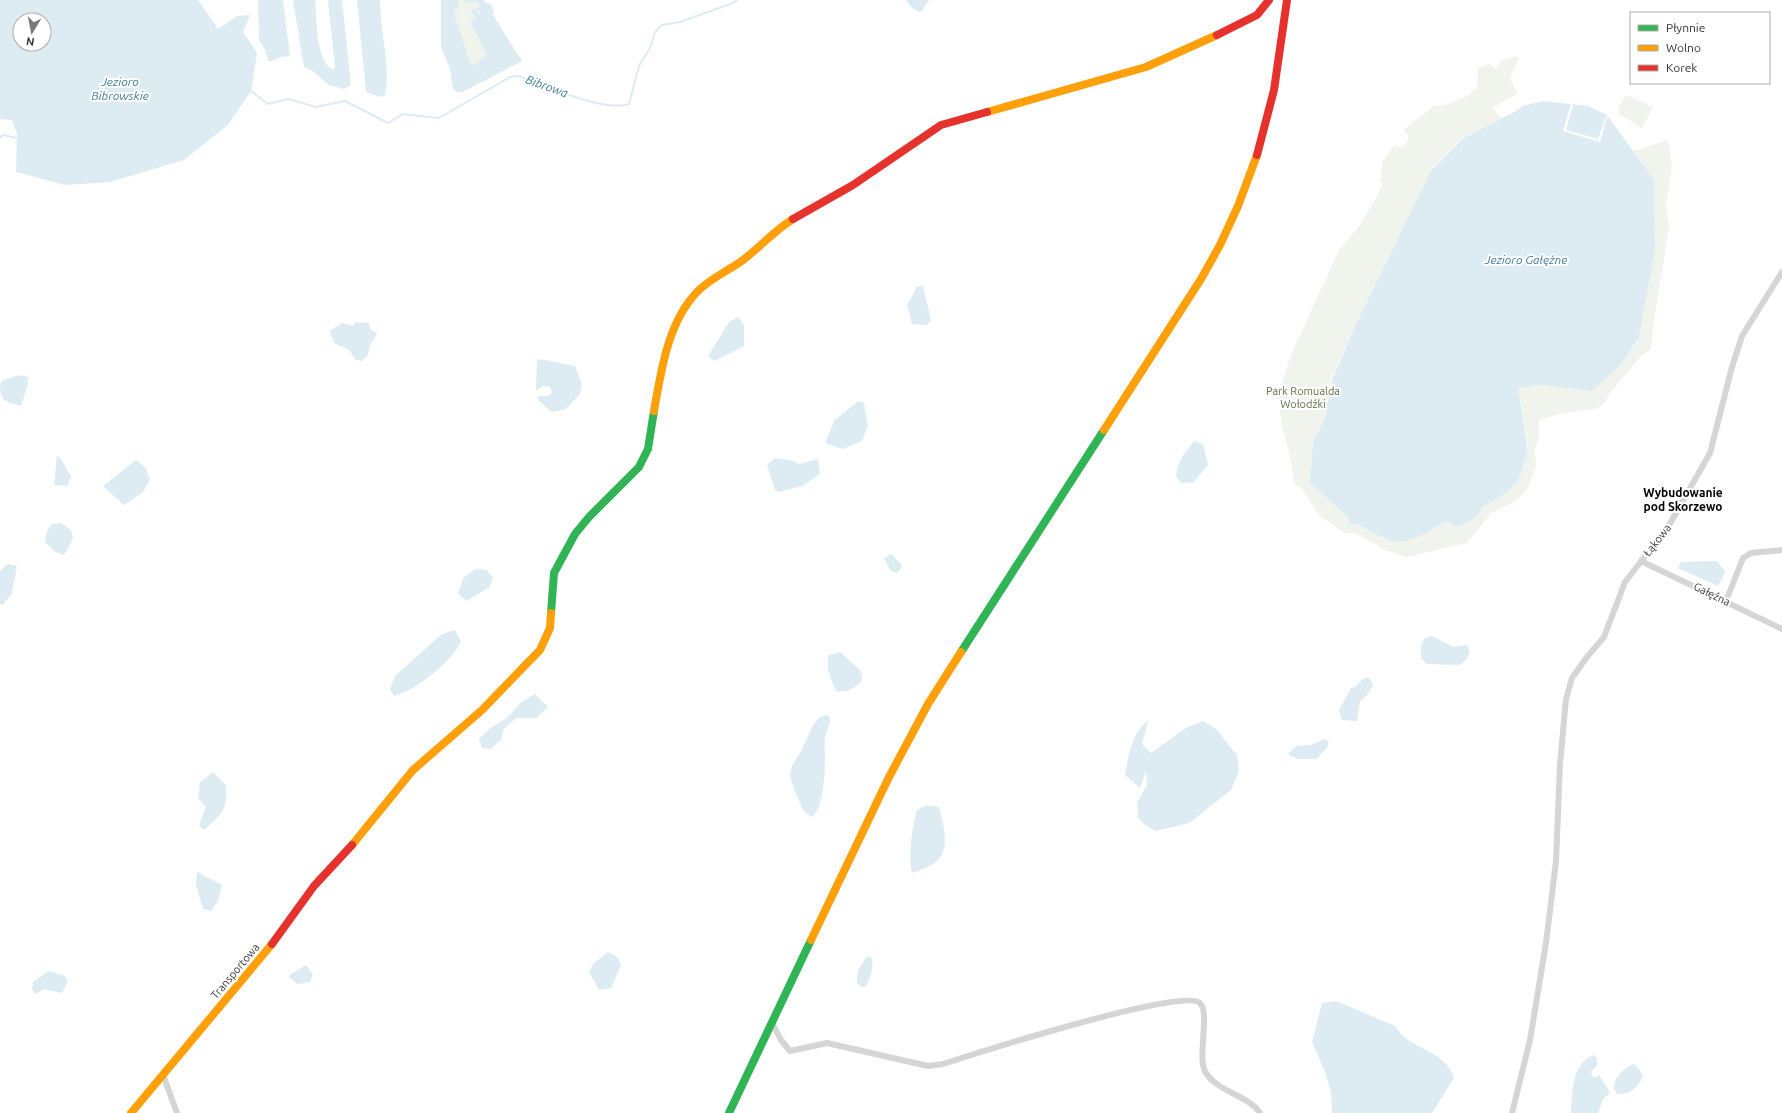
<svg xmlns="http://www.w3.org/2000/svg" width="1782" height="1113" viewBox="0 0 1782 1113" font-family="Ubuntu,sans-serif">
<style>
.green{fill:#f1f4ec}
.water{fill:#dcecf2;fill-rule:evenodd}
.pier{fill:#fff}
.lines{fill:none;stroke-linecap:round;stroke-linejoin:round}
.stream{stroke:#dcecf2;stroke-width:2}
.street{stroke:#d5d5d5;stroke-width:6}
.fast{stroke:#30b455;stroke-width:8}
.slow{stroke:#ff9f0a;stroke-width:8}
.jam{stroke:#e5322d;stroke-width:8}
.labels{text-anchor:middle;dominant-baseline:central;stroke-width:4;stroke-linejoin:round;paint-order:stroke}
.park-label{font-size:11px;fill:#5a6d3e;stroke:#fff}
.street-label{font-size:11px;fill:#313131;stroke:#fff}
.water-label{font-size:12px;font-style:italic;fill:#3f7d94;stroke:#fff}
.neighbourhood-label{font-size:12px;font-weight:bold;fill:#000;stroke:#fff}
</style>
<rect width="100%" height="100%" fill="#fff"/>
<g class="green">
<polygon points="458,0 476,1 479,3 481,14 475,15 476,17 470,21 487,55 474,65 470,62 454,13 454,10 458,9"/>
<path d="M1517,56L1518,60L1510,78L1517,94L1492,108L1502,118L1464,137L1431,169L1357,322L1331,380L1325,418L1313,442L1310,483L1349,518V525L1358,524C1366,530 1391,543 1401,542C1417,540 1433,528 1447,521L1457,526C1468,522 1478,518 1483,506C1508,493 1519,490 1525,459L1528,456L1526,452L1528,444L1518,388L1540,385L1592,391L1619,367L1639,339L1655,250L1654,180L1633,151L1668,140L1672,167L1666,205L1669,227L1653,326L1651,349L1640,357L1609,394L1604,404L1596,409L1562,413L1539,420V437L1535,451L1536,466L1528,488L1516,501L1491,513L1467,543L1406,557L1385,550L1355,533H1344L1320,516L1300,486H1295L1289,452L1282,427L1278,394L1293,350L1340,248L1358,228L1375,200L1383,183L1380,181L1383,161L1394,145L1400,148L1408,141V134L1403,130L1434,106L1447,105L1467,96L1477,88L1478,68L1490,64L1495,69L1502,60Z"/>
<polygon points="1626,95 1653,107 1642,128 1619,114 1619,107"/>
</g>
<g class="water">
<path d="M0,0H198L218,29L237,16L250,15L243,32L257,53L251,91L228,125L184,160L110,182L65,185L16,172L17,134L12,120L0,119ZM20,20H44V44H20Z"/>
<polygon points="258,0 283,0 290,56 281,57 269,62 265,50 259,40"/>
<path d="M293,0H315C317,19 315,60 333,70L335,67L328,0H342L351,85L344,89L329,85L313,71L304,67Z"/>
<path d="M357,0H380C380,32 391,66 385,96L381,97L366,92Z"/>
<polygon points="441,0 458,0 458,9 454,10 454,13 470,62 474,65 487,55 470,21 476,17 472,14 472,10 477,9 478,15 481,14 478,9 480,5 476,1 468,3 466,1 460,0 484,0 485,3 491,4 494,12 493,15 522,61 463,92 458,92 453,89 450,69 441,47"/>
<polygon points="906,0 929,0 922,11 919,12 912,8"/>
<path d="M1543,101L1588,106L1607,115L1654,180L1655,250L1639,338L1619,367L1592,391L1540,385L1518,388L1527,444L1526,452L1528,456L1525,459C1519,489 1508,493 1483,506C1478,518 1468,522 1457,527L1447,521C1433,528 1417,540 1401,542C1391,543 1366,530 1358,524L1349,525V518L1310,483L1313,442L1325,418L1332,380L1357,322L1431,170L1465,137L1516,111L1523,106Z"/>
<polygon points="923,286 931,320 927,325 912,324 907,305 917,287"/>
<polygon points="738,317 744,325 744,346 714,361 708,356 729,322"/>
<polygon points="356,322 369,323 371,330 377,333 373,341 370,344 368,355 362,361 356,360 349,350 334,343 330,331 342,323 352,326"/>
<polygon points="540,359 575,366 582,384 580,394 566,409 552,412 538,400 538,396 549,396 552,392 550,387 543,386 536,391 537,361"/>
<path d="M19,375L28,377V384L21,406C5,401 0,402 0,384L4,380Z"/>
<polygon points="858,401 864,403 868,426 862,441 843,449 825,443 834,421"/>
<path d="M1194,441L1203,444L1208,465L1194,482L1181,483L1176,476C1177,462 1186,451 1194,441Z"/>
<polygon points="57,455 61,459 71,477 67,486 54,485"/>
<polygon points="775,458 794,461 799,464 818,459 820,474 802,486 779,492 775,490 767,465"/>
<polygon points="136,460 145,467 150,479 143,492 124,505 103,486"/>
<polygon points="61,523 71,530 73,538 64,555 55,552 45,542 47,531 52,524"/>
<polygon points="891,554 902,565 900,570 896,573 891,571 884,559"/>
<polygon points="1717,561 1725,572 1718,586 1678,568 1681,562"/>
<polygon points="8,564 17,566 12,593 3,605 0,604 0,571"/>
<polygon points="476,569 486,570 493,577 490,587 466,601 458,593 464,577"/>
<path d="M455,630L461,641C453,661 416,690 394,696L390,689L395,676L442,634Z"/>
<polygon points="1432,636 1453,647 1467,645 1470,652 1466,660 1459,665 1427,664 1421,658 1421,645 1425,638"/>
<path d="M840,652L861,671L862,680C854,689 848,693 836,691C831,678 825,669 829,655Z"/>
<polygon points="1364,678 1369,678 1373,685 1368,694 1360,702 1357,721 1342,720 1339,710 1351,688 1355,687"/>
<polygon points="535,694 548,707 536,718 516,718 504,729 501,739 491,749 482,748 479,739 489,729 507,718 520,703"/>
<path d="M828,715L830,719C830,726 826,731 825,737C824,743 825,750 825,756C825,770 824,811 811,817L803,810L794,789L790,776L792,766L801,751L813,725L820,717Z"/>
<path d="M1148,721L1142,744L1151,753L1186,728L1203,721L1216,729L1237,755L1239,771L1231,790L1189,823L1156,831L1145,825L1138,818L1137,803L1147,785L1146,771L1140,788L1125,775C1128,758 1132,731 1148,721Z"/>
<polygon points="1325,739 1329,743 1327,748 1316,759 1297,759 1288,754 1296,746 1310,745"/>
<path d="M213,772L226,785C227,811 224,812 204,830L199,826L206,807L198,798L200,782Z"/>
<path d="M926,805L939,807C943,823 951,848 937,861C930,867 920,870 912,873C908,855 912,827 917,810Z"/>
<polygon points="197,872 222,885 218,901 211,911 203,909 196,885"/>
<polygon points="608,952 617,957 621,965 611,988 599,990 589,972 593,964"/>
<path d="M867,956L872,958C874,966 870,980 865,987H861L857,983L858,970Z"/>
<polygon points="306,965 313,975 310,982 297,984 289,977 291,974"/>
<polygon points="49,971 65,976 68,981 62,993 44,989 36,994 32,989 33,982"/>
<path d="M1336,1001L1395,1026C1409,1051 1445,1048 1454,1078L1432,1113H1332L1331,1093L1326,1074L1312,1042L1322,1003Z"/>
<path d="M1594,1055L1597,1059V1065L1591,1072L1592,1076L1595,1078L1599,1075L1610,1093L1603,1099L1598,1113H1571C1572,1094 1572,1062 1594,1055Z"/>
<path d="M1633,1064L1636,1065L1643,1075C1641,1085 1629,1096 1617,1094C1608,1082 1622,1070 1633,1064Z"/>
</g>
<polygon class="pier" points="1571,104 1573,105 1566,130 1598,139 1607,114 1608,114 1600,142 1563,131"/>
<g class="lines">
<g class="stream">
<path d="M251,91L268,104L288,99L316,107L345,101L388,123L403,114L439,118L510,77L518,76C546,85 603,113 629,104L639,66L650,48L655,32L662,25L680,22L733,3L737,0"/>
<polyline points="0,138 3,135 17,138"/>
</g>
<g class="street">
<polyline points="1641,561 1782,629"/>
<polyline points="1726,601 1743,558 1751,553 1782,550"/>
<path d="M772,1023L781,1040L790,1051L827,1043L928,1066L943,1064C974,1054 1183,987 1200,1003C1210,1013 1198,1053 1204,1069C1213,1091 1249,1095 1260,1113"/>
<polyline points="163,1075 177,1113"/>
<polyline points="1512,1113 1530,1040 1546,943 1556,861 1560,764 1566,699 1572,678 1587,657 1604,637 1625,582 1668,527 1710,453 1732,367 1742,336 1782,272"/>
</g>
<g class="fast">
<polyline points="551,613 554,573 575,534 589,517 639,467 648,449 654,411"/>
<polyline points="961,652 1104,430"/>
<polyline points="729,1113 811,940"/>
</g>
<g class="slow">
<polyline points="987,112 1146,67 1217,35"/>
<path d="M654,411C661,371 668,321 698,291C711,278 728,271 743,260C760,247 775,230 793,219"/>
<polyline points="1104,430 1201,279 1220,245 1238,206 1257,155"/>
<polyline points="352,845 413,770 482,710 540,650 550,628 551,613"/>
<polyline points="811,940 889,777 928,704 961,652"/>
<polyline points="131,1113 272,944"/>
</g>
<g class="jam">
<polyline points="1217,35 1257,15 1269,0"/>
<polyline points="1257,155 1274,90 1287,0"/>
<polyline points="793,219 853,185 941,125 987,112"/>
<polyline points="272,944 314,886 352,845"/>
</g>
</g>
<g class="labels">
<g class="park-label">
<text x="1303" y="391">Park Romualda<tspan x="1303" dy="13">Wołodźki</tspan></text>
</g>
<g class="street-label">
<text transform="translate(1657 540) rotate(-52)">Łąkowa</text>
<text transform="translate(1712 594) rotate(26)">Gałęźna</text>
<text transform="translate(235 971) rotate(-50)">Transportowa</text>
</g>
<g class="water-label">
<text x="120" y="81">Jezioro<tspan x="120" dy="14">Bibrowskie</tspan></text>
<text transform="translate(547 86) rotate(20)">Bibrowa</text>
<text x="1526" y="259">Jezioro Gałęźne</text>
</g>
<g class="neighbourhood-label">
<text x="1683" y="492">Wybudowanie<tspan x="1683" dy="14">pod Skorzewo</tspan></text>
</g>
</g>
<rect x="1630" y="12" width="140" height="72" fill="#ffffff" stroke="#adadad"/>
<rect x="1638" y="25" width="20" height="6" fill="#30b455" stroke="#adadad"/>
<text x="1666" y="32" font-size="12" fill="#313131">Płynnie</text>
<rect x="1638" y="45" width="20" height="6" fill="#ff9f0a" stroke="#adadad"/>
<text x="1666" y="52" font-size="12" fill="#313131">Wolno</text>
<rect x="1638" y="65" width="20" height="6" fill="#e5322d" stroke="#adadad"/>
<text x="1666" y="72" font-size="12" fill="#313131">Korek</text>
<g transform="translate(32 32) rotate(190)"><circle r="19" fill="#ffffff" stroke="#adadad"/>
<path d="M0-3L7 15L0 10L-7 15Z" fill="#797979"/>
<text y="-6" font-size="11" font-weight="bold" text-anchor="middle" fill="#313131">N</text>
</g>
</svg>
